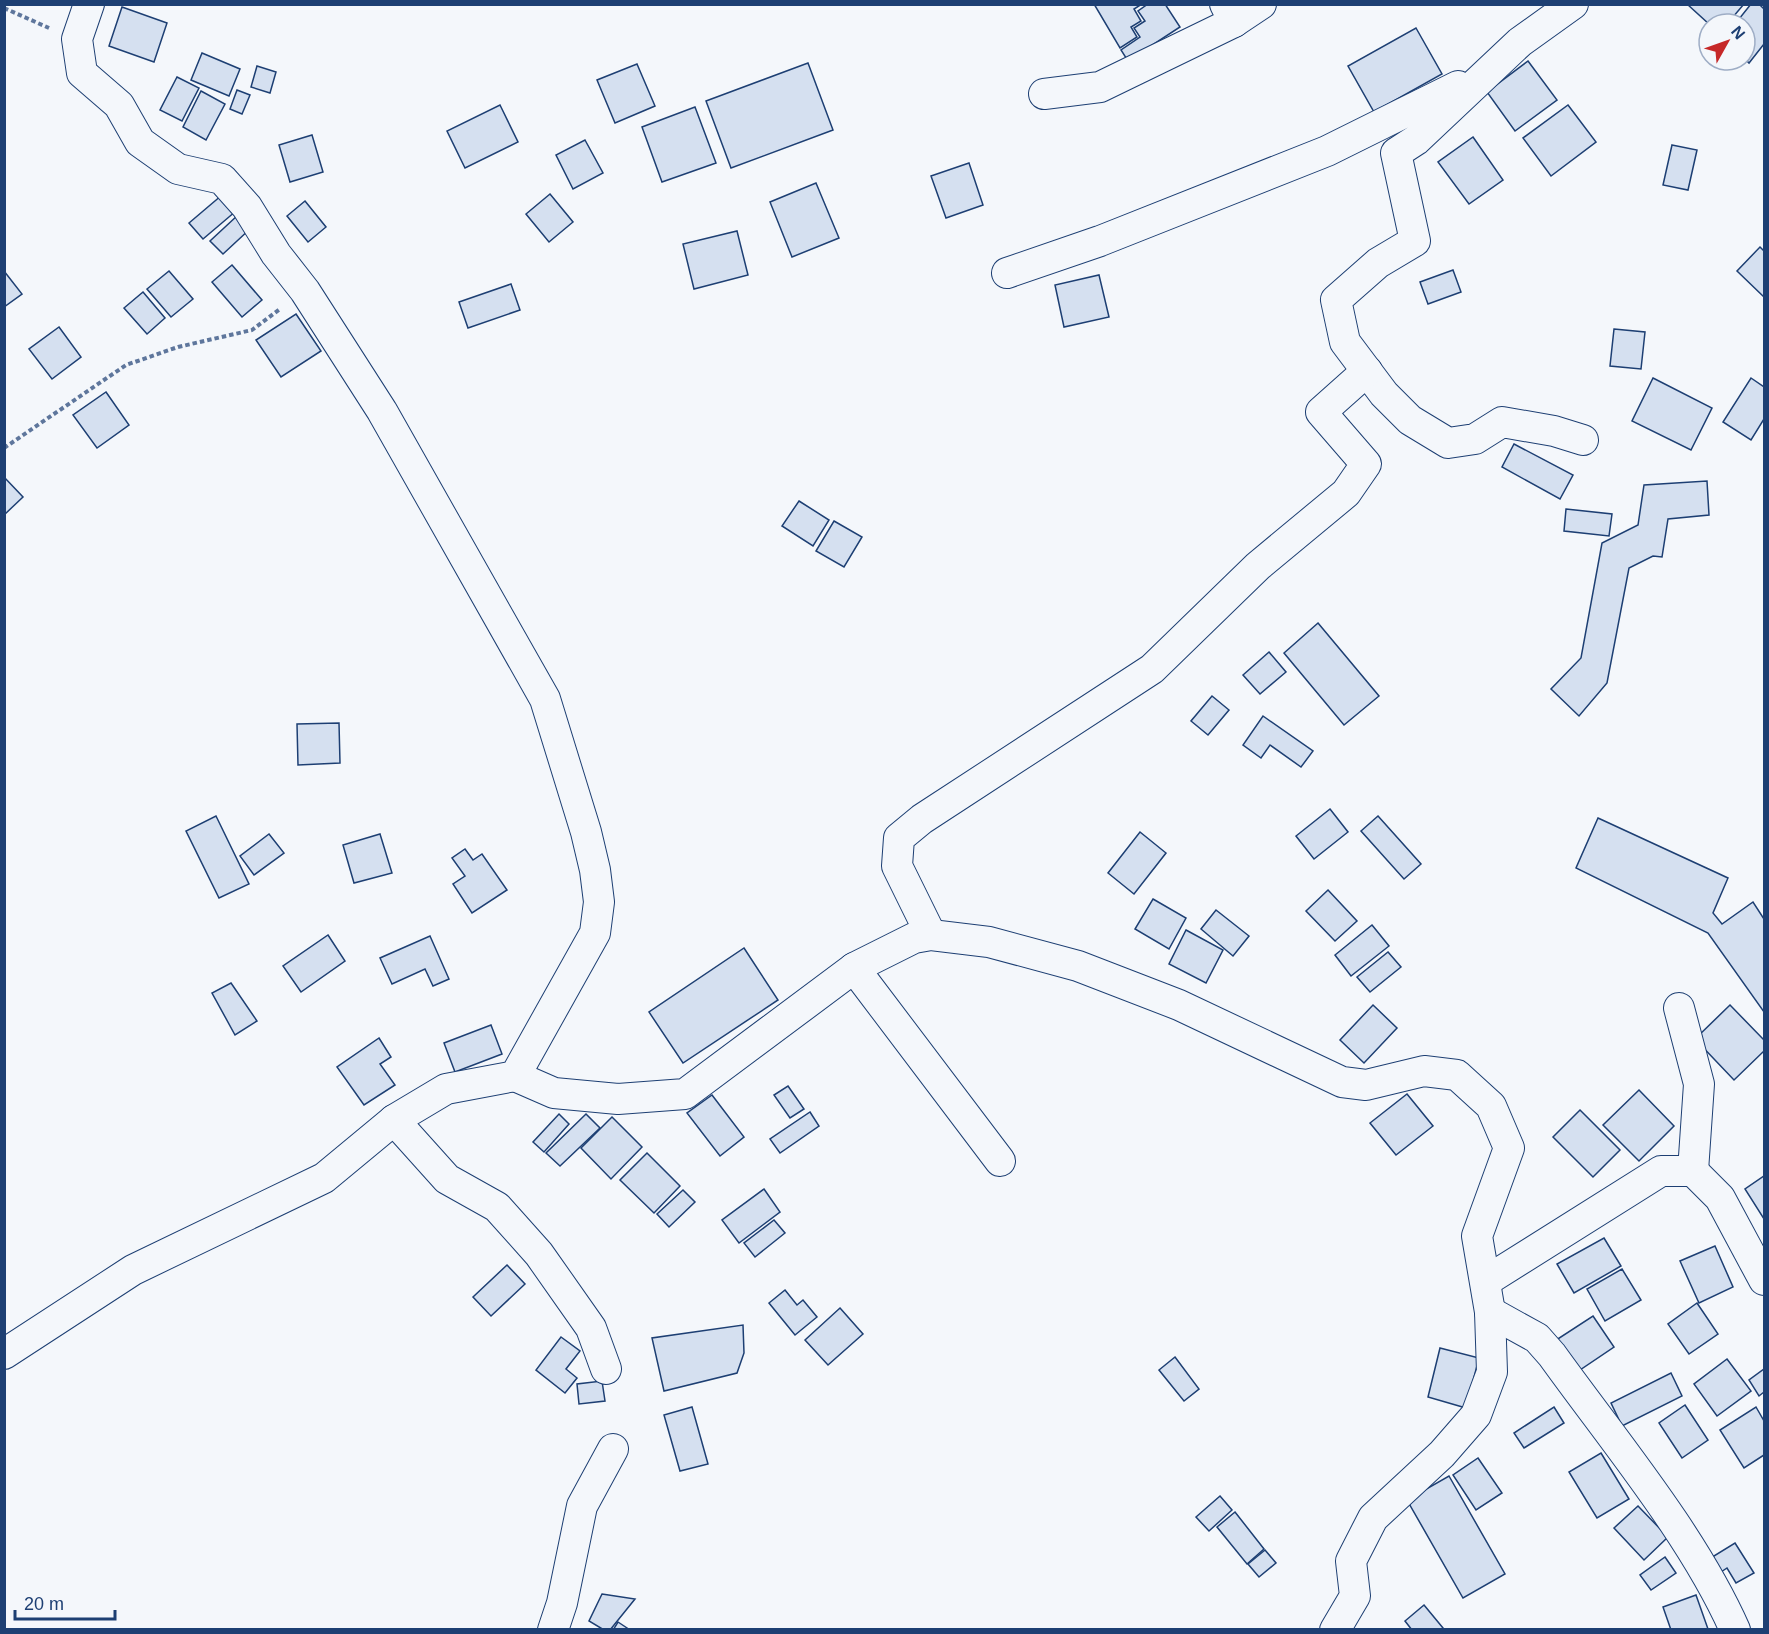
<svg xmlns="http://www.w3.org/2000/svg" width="1769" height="1634" viewBox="0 0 1769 1634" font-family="Arial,sans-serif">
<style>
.building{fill:#d5e0f0;stroke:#1d3f73;stroke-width:1.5}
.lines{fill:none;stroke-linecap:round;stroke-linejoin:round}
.street-casing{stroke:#1d3f73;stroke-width:32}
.path{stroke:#5e769c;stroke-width:4;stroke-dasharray:4.5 3;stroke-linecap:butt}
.street{stroke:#f4f7fb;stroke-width:30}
</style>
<rect width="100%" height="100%" fill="#f4f7fb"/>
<g class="building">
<polygon points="1094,4 1142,4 1134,9 1141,21 1131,27 1137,37 1120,48"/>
<polygon points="1148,4 1165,4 1180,27 1128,61 1121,50 1140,37 1134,28 1145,21 1138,11"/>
<polygon points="1687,4 1744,4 1727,24 1709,24"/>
<polygon points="1751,4 1759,4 1764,9 1764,44 1749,63 1745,59 1745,24 1735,24"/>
<polygon points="122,7 167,23 154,62 109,46"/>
<polygon points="1416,28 1442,74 1374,112 1348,66"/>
<polygon points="202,53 240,69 229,96 191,80"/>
<polygon points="1528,61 1557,100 1515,131 1487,92"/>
<polygon points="808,63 833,130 731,168 706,101"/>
<polygon points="637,64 655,106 615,123 597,80"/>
<polygon points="257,66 276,72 270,93 251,87"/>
<polygon points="177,77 199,88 182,121 160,110"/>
<polygon points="237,90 250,95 242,114 230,109"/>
<polygon points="201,91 225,104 206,140 183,127"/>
<polygon points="500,105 518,142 465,168 447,131"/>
<polygon points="1568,105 1596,142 1551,176 1523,138"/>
<polygon points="695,107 716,163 662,182 642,127"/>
<polygon points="312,135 323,172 290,182 279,145"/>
<polygon points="1473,137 1503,180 1469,204 1438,162"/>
<polygon points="585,140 603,173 573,189 556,155"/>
<polygon points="1672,145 1697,150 1688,190 1663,185"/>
<polygon points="969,163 983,205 946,218 931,176"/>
<polygon points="816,183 839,238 792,257 770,202"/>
<polygon points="550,194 573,222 549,242 526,214"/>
<polygon points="222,195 236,211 203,239 189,223"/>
<polygon points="305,201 326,227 308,242 287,216"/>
<polygon points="238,215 251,228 223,254 210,241"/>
<polygon points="737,231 748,275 694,289 683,244"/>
<polygon points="1760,247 1764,251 1764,297 1737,271"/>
<polygon points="232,265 262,300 242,317 212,282"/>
<polygon points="1453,270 1461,292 1428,304 1420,282"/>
<polygon points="4,271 22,294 4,307"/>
<polygon points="169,271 193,299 171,317 147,289"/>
<polygon points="1099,275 1109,317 1064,327 1055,285"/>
<polygon points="511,284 520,310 468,328 459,302"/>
<polygon points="143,292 165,318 147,334 124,308"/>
<polygon points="296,314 321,351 281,377 256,340"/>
<polygon points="59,327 81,357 52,379 29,349"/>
<polygon points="1614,329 1645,332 1641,369 1610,366"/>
<polygon points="1653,378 1712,408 1691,450 1632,421"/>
<polygon points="1751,378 1764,387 1764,419 1751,440 1723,422"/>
<polygon points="106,392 129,425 97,448 73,415"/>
<polygon points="1514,444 1573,475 1560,499 1502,467"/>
<polygon points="4,477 23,497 4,515"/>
<polygon points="1707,481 1709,515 1668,519 1662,557 1653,556 1629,568 1607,683 1579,716 1551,689 1581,658 1602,543 1638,525 1644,485"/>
<polygon points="799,501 829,520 813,546 782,526"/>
<polygon points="1566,509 1612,514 1609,536 1564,531"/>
<polygon points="834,521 862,537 844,567 816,551"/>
<polygon points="1318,623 1379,696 1344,725 1284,653"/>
<polygon points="1269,652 1286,672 1260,694 1243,675"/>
<polygon points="1212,696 1229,710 1208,735 1191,721"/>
<polygon points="1263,716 1313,751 1301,767 1270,745 1261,758 1243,745"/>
<polygon points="339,723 340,763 298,765 297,724"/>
<polygon points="1330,809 1348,832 1314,859 1296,836"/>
<polygon points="216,816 249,884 219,898 186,831"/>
<polygon points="1378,816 1421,864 1404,879 1361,831"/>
<polygon points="1598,818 1728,878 1713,913 1722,924 1753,902 1764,919 1764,1012 1708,933 1576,868"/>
<polygon points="1140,832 1166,853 1134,894 1108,873"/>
<polygon points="269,834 284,853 254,875 240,856"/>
<polygon points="380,834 392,873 354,883 343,845"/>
<polygon points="465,849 473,860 482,854 507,890 472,913 453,884 465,876 452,858"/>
<polygon points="1328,890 1357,921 1335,941 1306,911"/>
<polygon points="1153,899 1186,918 1169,949 1135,929"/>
<polygon points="1216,910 1249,936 1233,956 1201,929"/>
<polygon points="1372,925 1389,946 1351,976 1335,955"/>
<polygon points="1186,930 1223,950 1206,983 1169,964"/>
<polygon points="328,935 345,961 301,992 283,966"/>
<polygon points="430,936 449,979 433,986 425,969 392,984 380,958"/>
<polygon points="744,948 778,1000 683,1063 649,1012"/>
<polygon points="1388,952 1401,967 1370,992 1357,977"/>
<polygon points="231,983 257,1021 235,1035 212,993"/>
<polygon points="1373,1005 1397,1028 1364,1063 1340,1040"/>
<polygon points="1730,1005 1764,1040 1764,1051 1734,1080 1695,1039"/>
<polygon points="491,1025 502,1054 455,1072 444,1043"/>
<polygon points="379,1038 391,1057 380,1064 395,1085 364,1105 337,1067"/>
<polygon points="788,1086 804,1109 790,1118 774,1095"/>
<polygon points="1639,1090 1674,1126 1639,1161 1603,1125"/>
<polygon points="1407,1094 1433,1126 1396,1155 1370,1123"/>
<polygon points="712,1095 744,1137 720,1156 687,1113"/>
<polygon points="1580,1110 1620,1150 1593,1177 1553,1137"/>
<polygon points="810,1112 819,1126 780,1153 770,1139"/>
<polygon points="559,1114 569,1124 544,1152 533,1142"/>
<polygon points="586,1114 600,1128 560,1166 546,1153"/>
<polygon points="612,1117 642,1147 611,1179 581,1148"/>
<polygon points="647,1153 680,1186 654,1213 620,1180"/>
<polygon points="1764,1176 1764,1219 1745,1189"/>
<polygon points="764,1189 780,1212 739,1243 722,1220"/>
<polygon points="683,1190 695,1202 669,1227 657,1214"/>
<polygon points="774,1220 785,1233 755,1257 744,1243"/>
<polygon points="1604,1238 1621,1266 1574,1293 1557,1264"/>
<polygon points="1715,1246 1733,1287 1699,1303 1680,1261"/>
<polygon points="507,1265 525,1284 491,1316 473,1297"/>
<polygon points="1622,1269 1641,1300 1605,1321 1587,1289"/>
<polygon points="785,1290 797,1305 803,1300 817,1317 795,1335 769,1303"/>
<polygon points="1697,1303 1718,1334 1689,1354 1668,1324"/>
<polygon points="840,1308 863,1334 828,1365 805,1340"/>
<polygon points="1593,1316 1614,1347 1571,1376 1550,1344"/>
<polygon points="743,1325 744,1353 737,1373 664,1391 652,1338"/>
<polygon points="561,1337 580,1351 566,1369 577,1378 565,1393 536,1370"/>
<polygon points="1440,1348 1479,1358 1466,1408 1428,1397"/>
<polygon points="1175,1357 1199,1389 1184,1401 1159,1370"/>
<polygon points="1727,1359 1751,1391 1717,1416 1694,1384"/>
<polygon points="1764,1369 1764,1392 1759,1396 1749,1380"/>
<polygon points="1671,1373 1682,1396 1622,1426 1611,1403"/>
<polygon points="602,1381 605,1401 579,1404 577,1384"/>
<polygon points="1685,1405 1708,1440 1682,1458 1659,1423"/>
<polygon points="692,1407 708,1464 680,1471 664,1415"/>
<polygon points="1554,1407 1564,1423 1524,1448 1514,1433"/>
<polygon points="1756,1407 1764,1421 1764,1455 1744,1468 1720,1430"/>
<polygon points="1601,1453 1629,1499 1597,1518 1569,1472"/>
<polygon points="1478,1458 1502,1493 1476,1510 1453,1475"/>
<polygon points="1449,1476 1505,1574 1463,1598 1407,1500"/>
<polygon points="1220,1496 1232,1510 1209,1531 1196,1517"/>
<polygon points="1638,1506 1668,1537 1644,1560 1614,1528"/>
<polygon points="1235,1512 1264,1549 1247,1564 1217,1527"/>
<polygon points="1735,1543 1754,1573 1736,1583 1727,1568 1718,1574 1709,1559"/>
<polygon points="1265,1550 1276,1563 1259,1577 1248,1564"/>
<polygon points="1665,1557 1676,1573 1651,1590 1640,1575"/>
<polygon points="602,1594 635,1599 610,1630 604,1630 589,1621"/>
<polygon points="1696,1595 1708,1629 1671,1630 1663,1607"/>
<polygon points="1424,1605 1443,1628 1441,1630 1412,1630 1405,1621"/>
<polygon points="618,1622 630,1630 613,1630"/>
</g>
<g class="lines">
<g class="street-casing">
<g id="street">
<polyline points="1225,4 1234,22 1261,4"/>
<polyline points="1573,4 1520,42 1416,140 1396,153 1415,241 1378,263 1336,300 1345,342 1384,394 1410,420 1448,443 1475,439 1502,422 1554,431 1583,440"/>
<polyline points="1044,94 1100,87 1234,22"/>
<polyline points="1007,273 1100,241 1327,151 1458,86"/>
<polyline points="931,935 897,866 899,838 922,819 1152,669 1258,566 1346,493 1366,464 1321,412 1367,371"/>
<polyline points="854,968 1000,1161"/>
<polyline points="1679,1008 1699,1084 1693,1171"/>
<polyline points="515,1076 554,1093 618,1099 685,1094 854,968 914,938 931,935 989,942 1078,966 1179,1005 1342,1082 1366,1085 1424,1071 1457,1075 1491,1106 1509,1148 1477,1236 1490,1312 1492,1372 1476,1415 1442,1454 1373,1518 1351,1561 1355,1596 1335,1630"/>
<polyline points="394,1120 447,1179 497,1207 539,1254 591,1328 606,1369"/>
<polyline points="1486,1281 1661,1171 1693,1171 1720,1198 1764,1280"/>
<path d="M1490,1312L1537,1338L1552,1355C1613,1440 1693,1535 1735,1630"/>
<polyline points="4,1354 133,1270 324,1178 394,1120 446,1089 515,1076 595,933 599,902 595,870 586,832 545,699 382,411 305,291 276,254 247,207 222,179 178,169 140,142 119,105 82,73 77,39 89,4"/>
<polyline points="553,1630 562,1603 582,1506 613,1449"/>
</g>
</g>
<g class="path">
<polyline points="4,8 49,28"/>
<polyline points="4,448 126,365 178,347 252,330 280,309"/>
</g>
<use href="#street" class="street"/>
</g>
<rect width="1769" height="1634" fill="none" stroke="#1d3f73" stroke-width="12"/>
<g transform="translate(1727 42) rotate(50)"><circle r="28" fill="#f4f7fb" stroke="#9eadc5" stroke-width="1.5"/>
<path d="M0-4.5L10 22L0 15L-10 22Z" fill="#c62828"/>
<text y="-9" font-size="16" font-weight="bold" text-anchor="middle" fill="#1d3f73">N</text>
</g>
<path d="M15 1610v9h100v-9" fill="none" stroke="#1d3f73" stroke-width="3"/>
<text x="24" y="1610" font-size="18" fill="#1d3f73" stroke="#f4f7fb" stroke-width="4.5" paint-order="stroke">20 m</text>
</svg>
